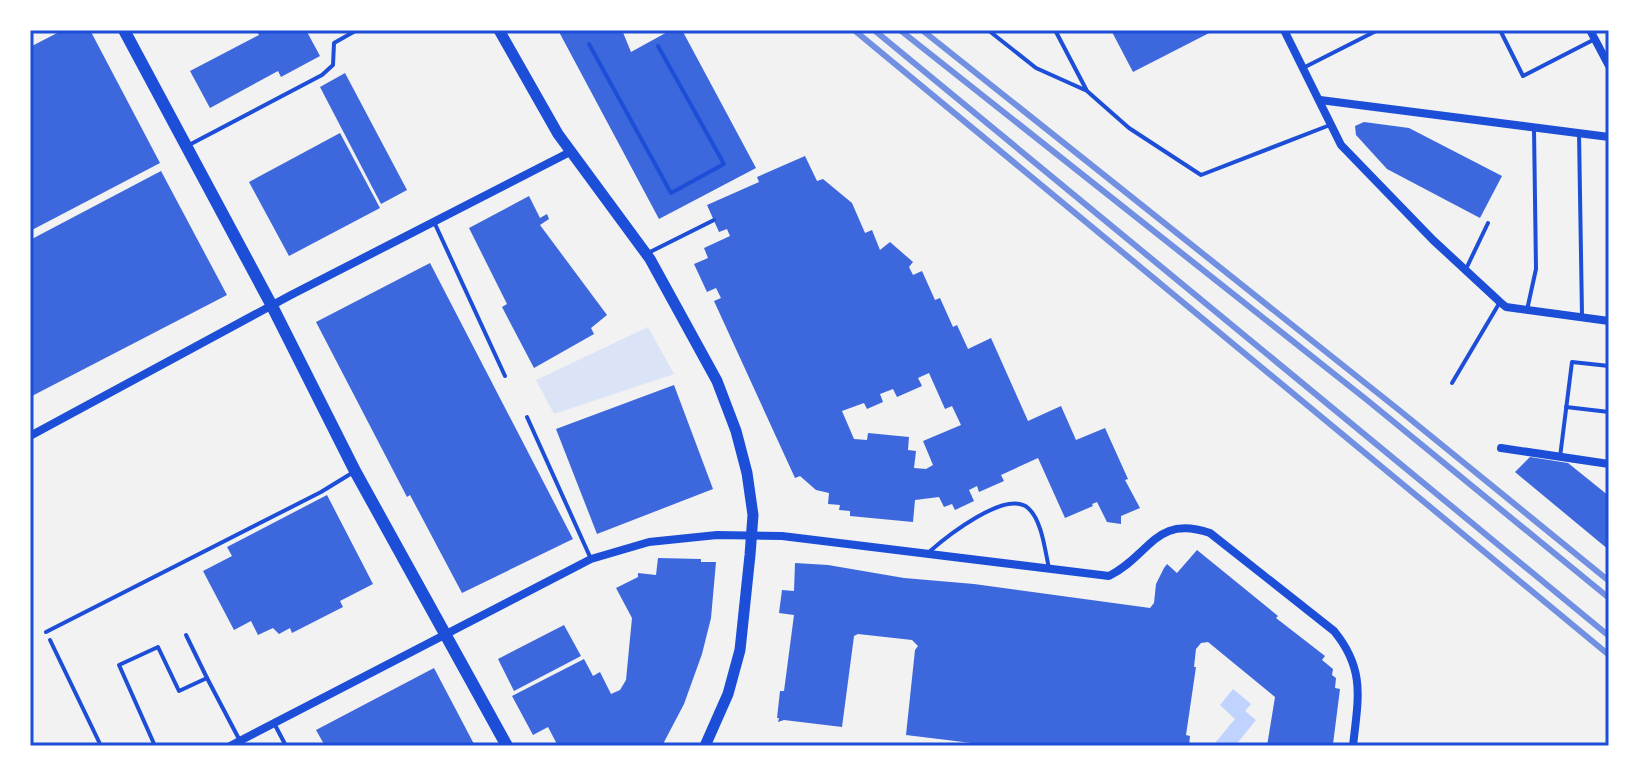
<svg xmlns="http://www.w3.org/2000/svg" width="1639" height="776" viewBox="0 0 1639 776" font-family="'Fira Sans',sans-serif">
<style>
.green{fill:#dbe4f7}
.water{fill:#bfd3fe}
.building{fill:#3d67dc;fill-rule:evenodd}
.lines{fill:none;stroke-linecap:round;stroke-linejoin:round}
.path{stroke:#1d4ed8;stroke-width:4}
.service{stroke:#1d4ed8;stroke-width:4}
.minor{stroke:#1d4ed8;stroke-width:8}
.tertiary{stroke:#1d4ed8;stroke-width:11}
.secondary{stroke:#1d4ed8;stroke-width:12}
.rail{stroke:#7290e2;stroke-width:6}
.neatline{fill:none;stroke:#1d4ed8;stroke-width:3}
</style>
<rect width="100%" height="100%" fill="#f2f2f2"/>
<polygon class="green" points="648,327 674,374 554,414 536,380"/>
<polygon class="water" points="1233,689 1251,704 1245,711 1256,720 1235,746 1219,746 1215,743 1235,719 1220,705"/>
<g class="building">
<polygon points="63,30 90,30 160,163 30,231 30,47"/>
<polygon points="256,30 306,30 320,56 281,77 278,71 210,108 190,71 259,35"/>
<polygon points="558,30 622,30 631,52 671,30 682,30 756,168 659,219"/>
<polygon points="1111,30 1215,30 1133,72"/>
<polygon points="345,73 407,190 381,204 320,87"/>
<polygon points="1364,122 1409,128 1502,176 1480,218 1387,169 1356,135 1355,126"/>
<polygon points="340,133 380,208 289,256 249,182"/>
<path d="M805,156L817,181L823,179L852,203L865,233L872,230L880,250L890,242L913,262L909,267L913,275L922,271L935,300L940,298L953,327L957,325L968,349L991,338L1028,421L1061,406L1076,440L1105,428L1128,479L1125,480L1140,508L1121,516V524L1107,522L1097,502L1092,504L1093,506L1065,518L1038,458L1001,475L1004,481L979,492L977,486L969,490L974,501L955,510L952,504L944,507L939,497L915,500L913,522L850,516V511L839,510L840,505L828,504L829,493L816,490L800,476L795,478L714,301L721,298L716,288L707,292L694,264L708,258L704,248L730,236L727,229L719,232L707,205L759,182L757,177ZM929,373L945,409L952,406L961,425L923,441L933,465L926,469L914,468L916,451L908,450L909,437L868,433L867,440L854,439L842,411L864,403L867,409L883,402L880,394L893,389L897,397L922,386L918,378Z"/>
<polygon points="161,171 227,295 30,397 30,240"/>
<polygon points="529,196 540,218 547,214 549,219 540,225 607,315 591,328 594,334 534,368 502,307 507,304 469,228"/>
<polygon points="430,263 573,539 462,593 410,495 407,497 316,322"/>
<polygon points="674,385 713,489 597,534 556,429"/>
<polygon points="1530,457 1568,463 1609,496 1609,550 1515,472"/>
<polygon points="327,495 373,584 340,601 343,607 292,633 290,628 279,634 273,628 258,635 251,621 234,630 203,571 232,556 227,547"/>
<polygon points="1197,550 1278,616 1276,618 1325,656 1322,660 1333,669 1332,675 1336,678 1335,688 1340,689 1333,744 1267,746 1275,697 1208,642 1201,643 1196,649 1194,667 1196,667 1186,735 1190,736 1189,746 996,746 906,735 915,650 918,646 912,640 858,634 854,636 842,727 784,720 778,722 779,718 777,718 780,691 784,691 794,615 779,613 782,590 794,591 795,563 828,565 904,578 974,584 1150,608 1154,603 1156,584 1164,568 1167,564 1177,573"/>
<polygon points="658,558 701,559 701,562 716,562 711,618 702,654 684,704 662,746 558,746 548,727 533,735 512,696 584,659 593,676 600,672 611,694 620,690 626,680 632,618 616,588 638,577 638,573 656,575"/>
<polygon points="564,625 581,656 514,691 498,659"/>
<polygon points="434,668 475,746 325,746 316,730"/>
</g>
<g class="lines">
<polyline class="path" points="50,640 101,746"/>
<g class="service">
<polyline points="988,30 1036,68 1085,90"/>
<polyline points="1055,30 1087,91 1129,128 1201,175 1330,125"/>
<polyline points="1500,30 1523,76 1595,39"/>
<polyline points="589,44 671,193 724,164 658,46"/>
<polyline points="1303,68 1378,30"/>
<polyline points="1579,133 1582,315"/>
<polyline points="189,145 322,75 333,65 334,43 357,30"/>
<polyline points="435,224 505,376"/>
<polyline points="648,253 714,220"/>
<polyline points="1466,269 1488,223"/>
<polyline points="1527,310 1536,269 1534,129"/>
<polyline points="1452,383 1500,302"/>
<polyline points="1566,407 1609,412"/>
<polyline points="527,417 591,559"/>
<polyline points="1560,457 1572,362 1609,366"/>
<path d="M929,552C946,537 1006,489 1028,508C1042,520 1045,551 1049,568"/>
<polyline points="46,632 321,492 352,473"/>
<polyline points="186,635 207,678"/>
<polyline points="275,725 286,746"/>
<polyline points="155,746 119,665 158,647 179,691 207,678 239,739"/>
</g>
<g class="minor">
<polyline points="1284,30 1341,145 1433,240 1500,302 1506,307 1609,321"/>
<polyline points="1590,30 1609,66"/>
<polyline points="1320,100 1609,137"/>
<polyline points="30,436 291,295 570,152"/>
<polyline points="1501,448 1609,464"/>
<path d="M230,746L591,559L649,542L717,535L782,536L1109,576C1151,555 1155,514 1210,533L1334,631C1366,670 1358,699 1353,746"/>
</g>
<polyline class="tertiary" points="499,30 558,134 650,259 717,381 736,431 747,473 753,515 750,555 740,650 728,694 705,746"/>
<polyline class="secondary" points="124,30 272,306 355,471 507,746"/>
<g class="rail">
<polyline points="854,30 1609,655"/>
<polyline points="874,30 1609,636"/>
<polyline points="900,30 1367,400 1609,598"/>
<polyline points="922,30 1399,410 1609,581"/>
</g>
</g>
<rect width="1639" height="776" fill="none" stroke="#ffffff" stroke-width="64"/>
<rect x="32" y="32" width="1575" height="712" class="neatline"/>
</svg>
